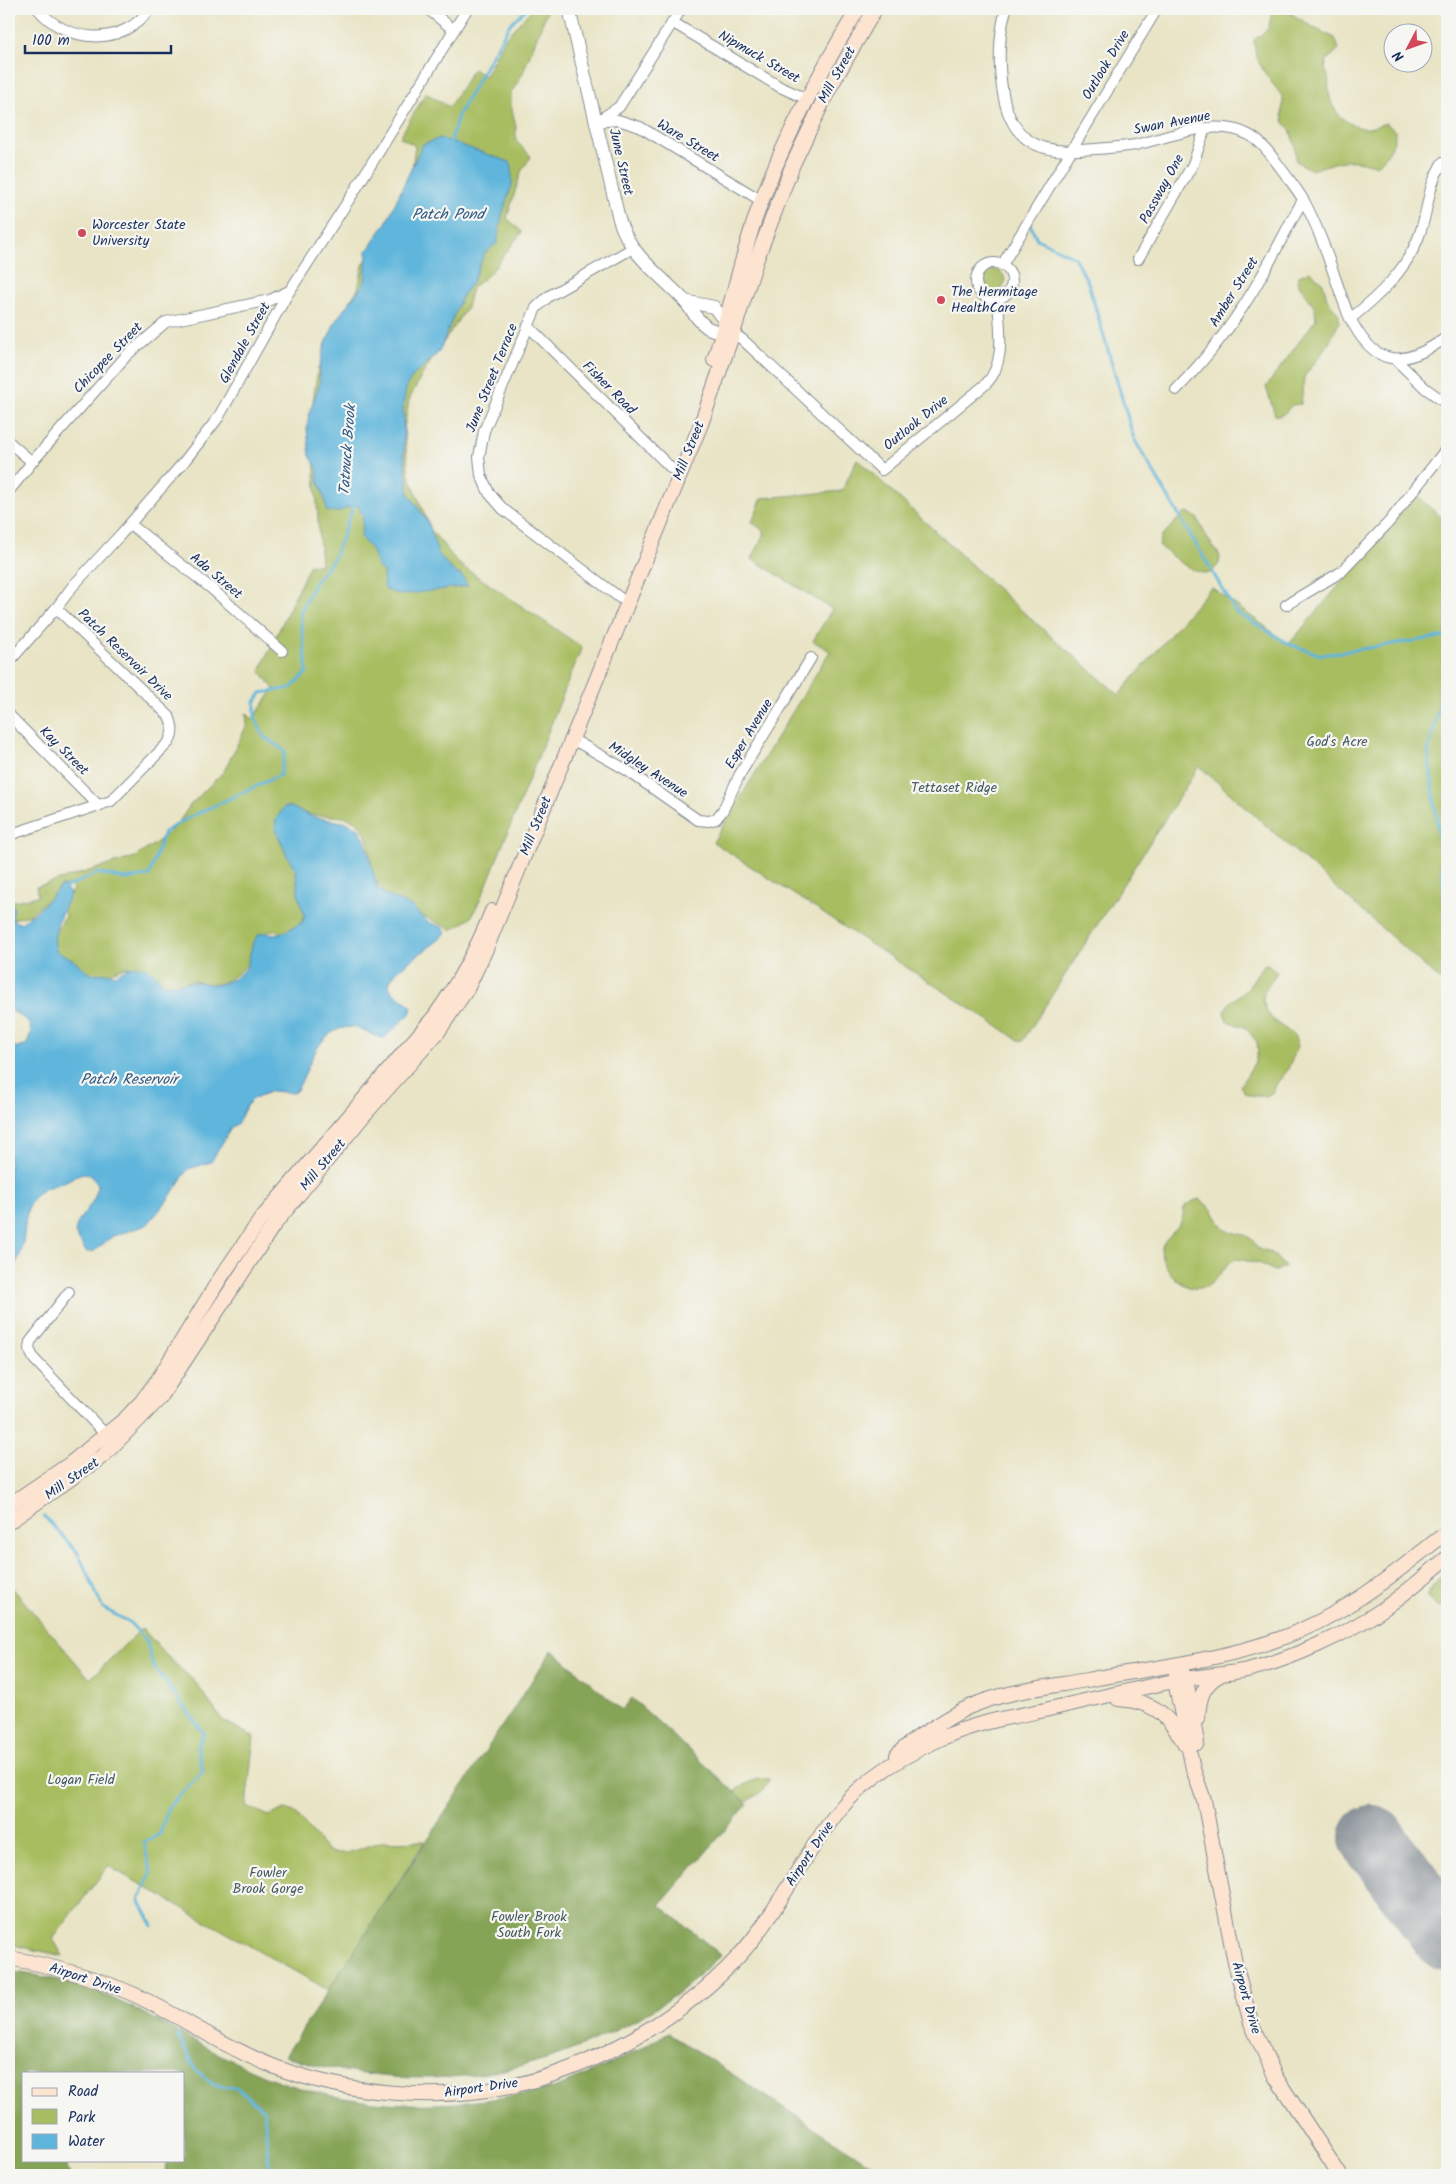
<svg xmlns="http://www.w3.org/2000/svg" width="1456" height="2184" viewBox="0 0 1456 2184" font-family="Kalam,sans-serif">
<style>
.green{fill:#a8bd61;stroke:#627660}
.forest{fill:#86a457;stroke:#506a5a}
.water{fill:#5eb5db;stroke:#3c729c}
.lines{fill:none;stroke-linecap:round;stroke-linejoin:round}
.stream{stroke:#5eb5db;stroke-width:3}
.runway{stroke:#828a92;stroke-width:66}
.minor-casing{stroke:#828a92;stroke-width:12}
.tertiary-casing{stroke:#828a92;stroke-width:14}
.secondary-casing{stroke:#828a92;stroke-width:16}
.minor{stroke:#fff;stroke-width:10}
.tertiary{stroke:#fff;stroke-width:12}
.secondary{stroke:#fde4d1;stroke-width:14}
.poi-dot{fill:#d1495b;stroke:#f6f6f2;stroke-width:2}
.labels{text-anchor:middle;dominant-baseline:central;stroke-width:4.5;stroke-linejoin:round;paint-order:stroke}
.street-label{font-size:14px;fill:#1b2f5e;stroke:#f6f6f2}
.poi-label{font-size:14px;fill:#1b2f5e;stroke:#f6f6f2;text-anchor:start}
.park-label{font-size:14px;fill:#455a5f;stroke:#f6f6f2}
.water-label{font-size:15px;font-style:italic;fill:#2f5784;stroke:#f6f6f2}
</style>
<rect width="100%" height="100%" fill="#f6f6f2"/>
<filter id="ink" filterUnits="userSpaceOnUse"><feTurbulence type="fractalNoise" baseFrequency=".02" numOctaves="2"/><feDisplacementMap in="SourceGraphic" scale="10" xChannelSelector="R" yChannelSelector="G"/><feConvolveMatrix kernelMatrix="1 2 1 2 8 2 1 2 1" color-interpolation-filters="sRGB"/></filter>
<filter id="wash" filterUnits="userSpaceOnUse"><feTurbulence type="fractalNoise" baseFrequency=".0096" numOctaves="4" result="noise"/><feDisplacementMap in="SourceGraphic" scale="20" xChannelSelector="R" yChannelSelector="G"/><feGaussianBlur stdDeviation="1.12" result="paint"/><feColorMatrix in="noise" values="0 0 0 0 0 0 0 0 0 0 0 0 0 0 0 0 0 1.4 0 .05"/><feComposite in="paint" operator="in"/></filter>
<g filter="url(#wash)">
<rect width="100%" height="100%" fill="#e9e4c5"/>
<g class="green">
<path d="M532,9H548L522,75L511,93V105L516,127V141L531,156L521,172L507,218L522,232L490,273L472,288L467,307L422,375L409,400L404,429L409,475L431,530L459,564L582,647L485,889L471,918L452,930C428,917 397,909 380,888C365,869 376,835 355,821C343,814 326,817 313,815C304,814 297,810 289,806L282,812L278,836L295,866L307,912L300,924L284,933C256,922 260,956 244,968C235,976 222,986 210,984C203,983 197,981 191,981C183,981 176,986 169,988L129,967C117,967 110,976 99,975C86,975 50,956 52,940C53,935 62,922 65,916L63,907L73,889L69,884L41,905L30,915L9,920V902L38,896L36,887L135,857L156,843L176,826L191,804L224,771L247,725L246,713L253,719L274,689L260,671L310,564L321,565L312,429L309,426L318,369L346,307L358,289L363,265L383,234L412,168L415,146L400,137L426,93L449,107L473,69L485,76L506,37Z"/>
<path d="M1273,9H1284L1316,29L1335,38L1339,49L1327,60L1325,69C1330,78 1328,82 1329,91C1330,110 1345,125 1363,128C1370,129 1379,125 1386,123L1395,131C1396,145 1386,158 1376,166C1350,156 1337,162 1312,170L1296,161L1295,146L1290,129L1284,123L1282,115L1283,97C1270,80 1254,63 1254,40L1268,29Z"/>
<circle cx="993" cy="281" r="12"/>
<path d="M1310,271L1323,283L1327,299L1339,315V323L1328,345L1304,377L1301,404L1292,405C1287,410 1283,418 1275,415L1266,387L1316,319L1315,308L1297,282L1299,276Z"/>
<polygon points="857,459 1014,604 1119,695 1211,587 1289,644 1416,495 1447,522 1447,986 1199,766 1022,1042 713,842 830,651 813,641 832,609 752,559 765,532 752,522 762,498 842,491"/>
<path d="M1188,512L1197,518L1208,539L1220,556L1219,564L1211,573C1194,576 1171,556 1159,545L1162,535C1171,529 1178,515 1188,512Z"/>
<polygon points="1268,964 1277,972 1264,993 1263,1001 1267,1012 1274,1021 1294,1035 1298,1046 1287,1071 1277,1083 1273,1092 1266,1096 1254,1096 1245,1093 1240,1086 1255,1062 1258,1051 1257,1042 1246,1028 1227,1021 1224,1012 1229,1003 1247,989 1263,965"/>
<path d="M1199,1199C1204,1203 1211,1207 1214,1213C1217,1217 1219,1223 1222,1226C1236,1239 1249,1228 1257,1248L1271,1252L1285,1267L1275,1271L1258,1263L1237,1259L1229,1262L1218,1277L1204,1288C1200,1288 1196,1288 1192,1288C1177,1284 1155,1262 1163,1244C1167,1237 1176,1231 1180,1223C1188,1209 1176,1207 1199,1199Z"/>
<path d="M1447,1571V1606L1438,1608L1428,1598C1428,1586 1439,1579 1447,1571Z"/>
<path d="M9,1584L90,1679L142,1628L166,1655L196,1683L222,1720L254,1737L246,1806L269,1816L285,1809L295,1812L326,1849L333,1853H346L381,1842L425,1841L356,1948L734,1792C743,1785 756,1776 769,1779C767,1792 750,1799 739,1806L333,1982L328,1990L108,1866L53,1939L63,1956L9,1944Z"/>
</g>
<g class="forest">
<path d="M552,1650L622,1710L632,1698L748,1804L660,1905L721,1955C706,1968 691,1983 675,1995C557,2077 422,2100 285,2056Z"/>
<path d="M9,1971C34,1975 59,1979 83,1987C142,2007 193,2043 249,2069C331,2107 428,2112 516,2095C528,2093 541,2092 553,2088C593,2074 632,2053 669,2033L887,2175H164L168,2160H184V2073H24V2160H65L70,2175H9Z"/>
</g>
<g class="water">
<path d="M440,138L510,162L512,167V185L502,215L497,243L484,254L472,283L462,296L439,352L413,376L407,385L403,405L404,454L409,494L429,524L438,553L449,567L457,574L461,575L468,586L401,595L386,590L384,586L383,572L377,566L371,549L361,538L363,517L358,506L355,505L337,512L326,511C327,493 315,485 318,469L310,456L307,430L309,414L320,383L319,369L324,348L336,320L365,282L367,251L387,221L422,145Z"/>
<path d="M284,807H291L313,817L348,823L359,829L365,840L377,887L384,894L412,907L428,922L442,927L446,932C439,946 378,974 391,990C396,997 406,1000 412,1007L410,1014L384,1038C372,1038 363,1027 351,1027C315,1028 311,1069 296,1091L293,1093L272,1091L254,1098L246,1106L238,1123L231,1128L211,1162L188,1169L167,1201L147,1225L113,1236L93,1252H86L75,1233C77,1213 96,1208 98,1184C88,1170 84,1171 70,1179C58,1186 44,1186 35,1196C18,1214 32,1251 9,1272V1044L18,1048L26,1045C38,1024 25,1019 9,1009V903L14,907L12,918L15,922L21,923L38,910L61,886H64L70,894C63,910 49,935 57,952L69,957L91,974L109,973L116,975C127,967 138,962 151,971C157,974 159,982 166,985L194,982L218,985L234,979L246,969L253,942L258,935L264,933L275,935L282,933L302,923L305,917L298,894L296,870L287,856L275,827L276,819Z"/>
</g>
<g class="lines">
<g class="stream">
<polyline points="450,144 458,115 510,24 526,9"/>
<polyline points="1030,224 1037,239 1074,257 1088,282 1134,439 1236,612 1289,644 1321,655 1447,636"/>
<polyline points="1447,675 1428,752 1442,859 1447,947"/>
<polyline points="65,888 98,873 125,879 149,876 164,832 186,819 280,775 285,751 263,736 255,716 255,702 261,693 291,688 307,672 300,613 315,582 334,558 355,502"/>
<polyline points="44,1516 78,1553 103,1608 129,1622 147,1641 152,1664 204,1734 197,1748 203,1771 168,1807 160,1834 144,1842 151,1873 139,1900 153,1926"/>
<polyline points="177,2035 197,2071 214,2085 237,2088 264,2110 269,2165 268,2175"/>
</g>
<polyline class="runway" points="1372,1838 1447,1938"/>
</g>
</g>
<g filter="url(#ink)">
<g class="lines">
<g class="minor-casing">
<g id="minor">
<path d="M38,9C67,44 122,47 150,9"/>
<polyline points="428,9 454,30"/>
<path d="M1006,9C998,37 998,70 1004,99C1013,140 1040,154 1078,150C1097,149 1116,148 1135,145C1169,138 1215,116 1249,135C1262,142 1271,155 1280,167C1288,178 1297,189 1304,201C1323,236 1334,277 1348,314C1373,367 1401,370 1447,337"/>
<polyline points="672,22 780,87 807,99"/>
<polyline points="599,120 619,107 681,9"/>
<polyline points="596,122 618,120 640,127 762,201"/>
<polyline points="1138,259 1193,164 1205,129"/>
<circle cx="994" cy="281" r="18"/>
<polyline points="1002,265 1157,9"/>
<path d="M1350,319C1379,296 1408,269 1420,233C1429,207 1427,188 1442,163"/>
<polyline points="528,326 672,469"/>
<path d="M733,333L743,340L882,470L986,384C1007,362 999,327 998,299"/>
<polyline points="1396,360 1425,388 1447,404"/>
<path d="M1176,390C1209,356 1238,318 1261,277C1276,252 1288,225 1303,200"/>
<polyline points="9,442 32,462"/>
<polyline points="9,491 32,462 127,355 166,322 270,300 289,291"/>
<polyline points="130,524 212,589 282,651"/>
<polyline points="620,598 503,509 489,493 481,475 479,457 484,431 536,308 549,296 633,248"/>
<polyline points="1286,605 1341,572 1389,522 1447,448"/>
<polyline points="9,662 58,606 72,587 121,534 183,463 218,418 287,295 352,195 467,9"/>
<polyline points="9,715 99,806"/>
<polyline points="572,739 625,769 698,820 709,821 716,819 723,810 740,774 811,658"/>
<path d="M9,835L111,801L169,742C174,732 173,726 169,716L56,608"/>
<polyline points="69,1292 30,1342 29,1349 34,1359 106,1435"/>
</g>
</g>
<g class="tertiary-casing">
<g id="tertiary">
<path d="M569,9L619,219C629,254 659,274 683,299C691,309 697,321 708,328C715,331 723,333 731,333"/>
<polyline points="684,301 714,307 730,329"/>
</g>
</g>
<g class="secondary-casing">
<g id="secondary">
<path d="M714,360C728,317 738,272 752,228C777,151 816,78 858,9"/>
<path d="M9,1505L71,1463L125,1419L142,1401L159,1378L219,1280L261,1219L434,1017C458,984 477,949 492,911"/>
<polyline points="9,1522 103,1456 160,1398 273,1226 364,1115 438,1032 467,989 486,949 701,424 733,333 756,261 793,164 829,89 875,9"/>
<polyline points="1182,1672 1186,1679 1197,1743"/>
<polyline points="1176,1673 1175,1681 1193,1769 1204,1800 1235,1963 1251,2023 1275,2076 1340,2175"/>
<path d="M1118,1699C1154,1701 1167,1714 1185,1744"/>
<path d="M1198,1718C1199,1700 1202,1684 1220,1675"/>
<path d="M897,1755C908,1743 922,1734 936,1726C947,1719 958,1712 969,1707C1005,1691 1048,1687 1087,1680C1151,1668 1217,1661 1279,1639C1344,1616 1394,1574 1447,1532"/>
<path d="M9,1958C52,1966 95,1977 135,1995C182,2017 226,2048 275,2067C347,2094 435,2102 511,2086C592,2069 682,2018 738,1957C779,1912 802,1855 841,1808C868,1776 904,1755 942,1738C974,1723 1010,1717 1045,1710C1088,1700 1131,1690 1174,1681C1198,1676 1223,1675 1247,1670C1289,1660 1347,1634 1383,1609C1405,1594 1426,1575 1447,1558"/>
</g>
</g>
<use href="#minor" class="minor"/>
<use href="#tertiary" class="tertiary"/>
<use href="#secondary" class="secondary"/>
</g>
</g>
<g class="poi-dot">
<circle cx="82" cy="233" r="5"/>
<circle cx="941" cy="300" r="5"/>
</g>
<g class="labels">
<g class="street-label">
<text transform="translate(759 57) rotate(30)">Nipmuck Street</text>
<text transform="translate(1106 65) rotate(-59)">Outlook Drive</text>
<text transform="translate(837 75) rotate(-61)">Mill Street</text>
<text transform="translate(1172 123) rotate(-11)">Swan Avenue</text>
<text transform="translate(688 141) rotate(31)">Ware Street</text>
<text transform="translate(621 162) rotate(77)">June Street</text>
<text transform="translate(1162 189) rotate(-61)">Passway One</text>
<text transform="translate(1234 292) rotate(-58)">Amber Street</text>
<text transform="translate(245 343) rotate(-61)">Glendale Street</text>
<text transform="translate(108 358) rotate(-46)">Chicopee Street</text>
<text transform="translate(492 378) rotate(-68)">June Street Terrace</text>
<text transform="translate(609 388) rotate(45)">Fisher Road</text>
<text transform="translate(916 423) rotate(-39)">Outlook Drive</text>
<text transform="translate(689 451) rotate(-68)">Mill Street</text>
<text transform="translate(216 576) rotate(40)">Ada Street</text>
<text transform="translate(125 655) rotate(44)">Patch Reservoir Drive</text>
<text transform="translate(749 734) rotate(-59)">Esper Avenue</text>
<text transform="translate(64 751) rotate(45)">Kay Street</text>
<text transform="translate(648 770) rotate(33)">Midgley Avenue</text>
<text transform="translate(536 826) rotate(-68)">Mill Street</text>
<text transform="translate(323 1165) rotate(-50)">Mill Street</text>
<text transform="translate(72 1479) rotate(-35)">Mill Street</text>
<text transform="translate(810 1854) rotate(-56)">Airport Drive</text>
<text transform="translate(85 1979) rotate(18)">Airport Drive</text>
<text transform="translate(1246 1998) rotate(74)">Airport Drive</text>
<text transform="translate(481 2088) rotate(-8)">Airport Drive</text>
</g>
<g class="poi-label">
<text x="92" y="225">Worcester State<tspan x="92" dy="16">University</tspan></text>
<text x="951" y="292">The Hermitage<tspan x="951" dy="16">HealthCare</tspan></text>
</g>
<g class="park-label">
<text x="1337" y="742">God's Acre</text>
<text x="954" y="788">Tettaset Ridge</text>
<text x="81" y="1780">Logan Field</text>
<text x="268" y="1873">Fowler<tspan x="268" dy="16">Brook Gorge</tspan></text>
<text x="529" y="1917">Fowler Brook<tspan x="529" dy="16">South Fork</tspan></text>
</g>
<g class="water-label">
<text x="448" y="215">Patch Pond</text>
<text transform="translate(348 450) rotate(-86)">Tatnuck Brook</text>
<text x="129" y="1080">Patch Reservoir</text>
</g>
</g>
<rect width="1456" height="2184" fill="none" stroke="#f6f6f2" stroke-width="30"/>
<rect x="22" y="2072" width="162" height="90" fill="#f6f6f2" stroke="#9ea6b7"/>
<rect x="32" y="2088" width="25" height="8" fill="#fde4d1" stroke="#9ea6b7"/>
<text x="68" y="2096" font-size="15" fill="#1b2f5e">Road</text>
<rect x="32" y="2109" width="25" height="15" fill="#a8bd61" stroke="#9ea6b7"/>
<text x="68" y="2122" font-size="15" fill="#1b2f5e">Park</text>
<rect x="32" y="2134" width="25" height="15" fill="#5eb5db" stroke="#9ea6b7"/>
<text x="68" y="2146" font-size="15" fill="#1b2f5e">Water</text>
<g transform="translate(1408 48) rotate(229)"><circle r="24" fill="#f6f6f2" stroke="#9ea6b7"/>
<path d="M0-4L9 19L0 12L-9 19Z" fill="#d1495b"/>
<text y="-8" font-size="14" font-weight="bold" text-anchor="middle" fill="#1b2f5e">N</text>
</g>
<path d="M25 45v8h146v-8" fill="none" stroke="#1b2f5e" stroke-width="2.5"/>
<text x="32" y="45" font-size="15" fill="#1b2f5e" stroke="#f6f6f2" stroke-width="4" paint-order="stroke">100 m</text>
</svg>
